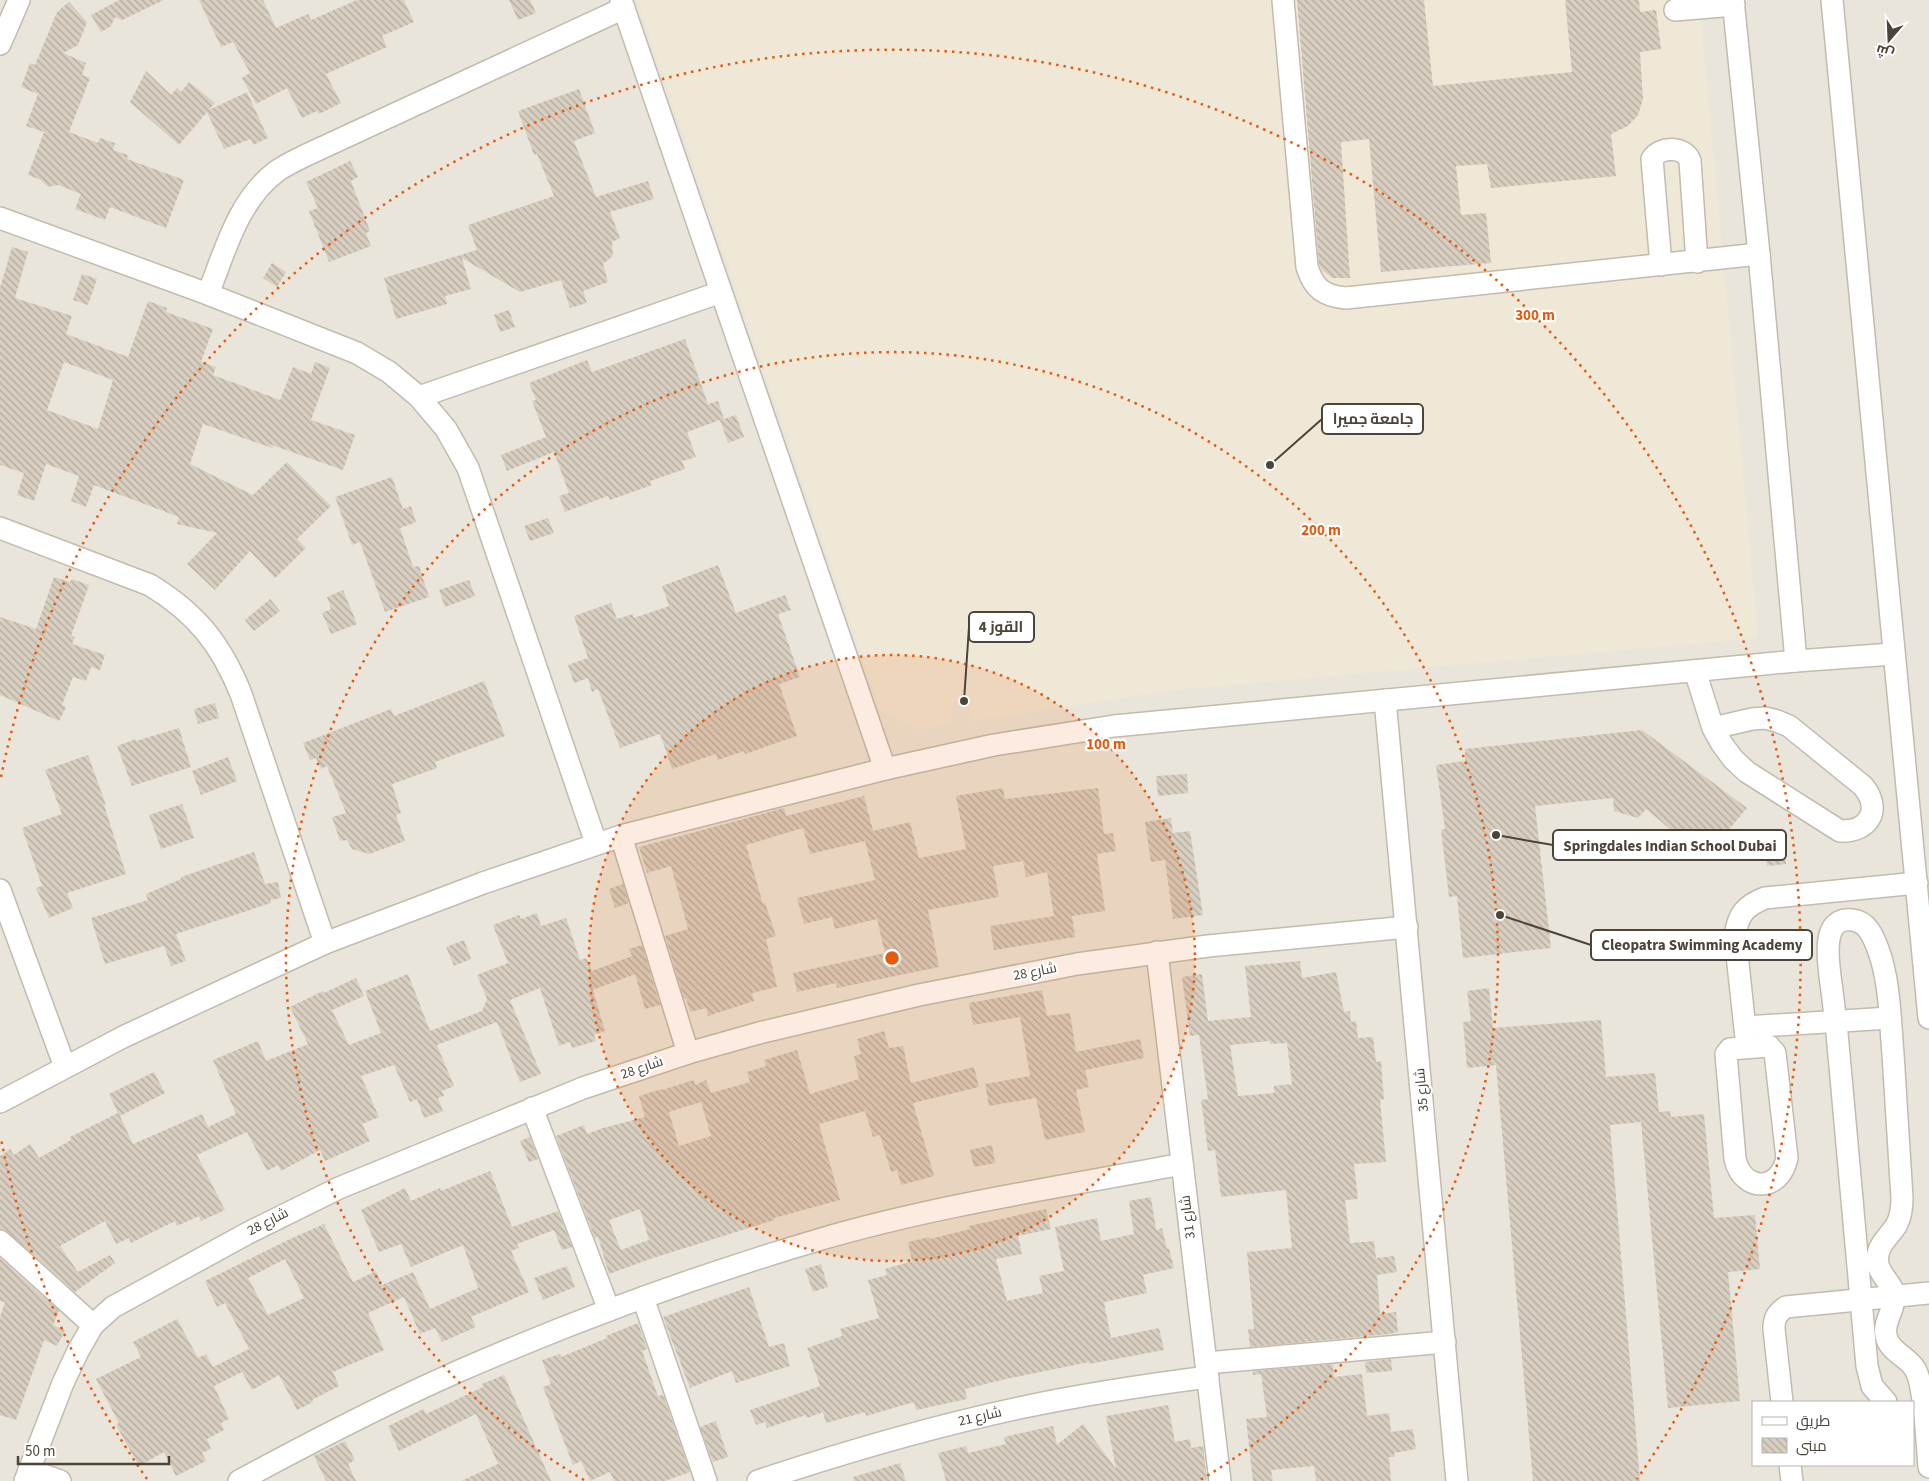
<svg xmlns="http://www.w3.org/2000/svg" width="1929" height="1481" viewBox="0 0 1929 1481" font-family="'Source Sans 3',Cairo,sans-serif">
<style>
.residential{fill:#eae5da;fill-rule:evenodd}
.education{fill:#efe8d6}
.building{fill:url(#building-back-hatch);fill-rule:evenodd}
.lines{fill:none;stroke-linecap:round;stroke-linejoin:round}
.minor-casing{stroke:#c2bbae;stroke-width:24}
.minor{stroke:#fff;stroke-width:21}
.ring{fill:none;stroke:#e8590c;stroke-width:2.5;stroke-dasharray:2.5 5}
.labels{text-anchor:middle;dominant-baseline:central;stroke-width:4.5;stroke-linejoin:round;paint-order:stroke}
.street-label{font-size:14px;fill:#4b4439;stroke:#fff}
.centre{fill:#e8590c;stroke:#fff;stroke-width:2.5}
.ring-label{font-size:15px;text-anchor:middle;font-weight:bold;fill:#e8590c;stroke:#fff;stroke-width:4.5;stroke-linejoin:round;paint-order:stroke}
.leader{fill:none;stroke:#4b4439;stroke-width:2}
.callout-dot{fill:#4b4439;stroke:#fff;stroke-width:2}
.callout{fill:#fff;stroke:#4b4439;stroke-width:2}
.callout-label{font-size:15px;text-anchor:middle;font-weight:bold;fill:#4b4439}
</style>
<defs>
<pattern id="building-back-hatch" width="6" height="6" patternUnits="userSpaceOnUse" patternTransform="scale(1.25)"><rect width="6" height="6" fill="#d8cfc1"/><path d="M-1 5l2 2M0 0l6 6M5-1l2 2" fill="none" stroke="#b1aa9e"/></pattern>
</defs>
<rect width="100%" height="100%" fill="#f6f3ec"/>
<path class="residential" d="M0,0H1929V1481H0ZM1753,1402H1913V1465H1753Z"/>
<polygon class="education" points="637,0 1699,0 1758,638 1173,690 972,721 968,704 950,707 952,724 918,730 881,710"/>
<g class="building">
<polygon points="119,0 164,0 122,20 115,17 111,26 101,32 91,15"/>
<polygon points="199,0 263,0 276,28 308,14 311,20 357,0 404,0 414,22 382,36 387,47 326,74 341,103 319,114 317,111 302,118 287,88 256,104 242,78 250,73 233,42 221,47"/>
<polygon points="509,0 530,0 536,13 518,20"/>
<polygon points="1297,0 1424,0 1433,86 1572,72 1565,0 1639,0 1640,12 1656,10 1661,49 1640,52 1643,99 1638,115 1628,126 1611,134 1616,176 1491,188 1487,164 1456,166 1461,215 1486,213 1491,263 1381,272 1369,139 1341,142 1350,278 1332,278 1322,270 1319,264"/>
<polygon points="69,2 87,22 78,45 63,53 86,63 82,75 90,78 69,132 98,143 100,138 115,143 113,150 128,155 127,159 184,180 166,228 110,207 105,220 75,209 81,194 58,185 48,187 41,180 28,175 44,132 26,126 38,94 21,87 30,63 35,65 57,12"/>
<polygon points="146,71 171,95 177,88 181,92 189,82 215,103 209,110 247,92 268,138 253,145 251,139 224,149 207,112 179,145 130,102"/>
<polygon points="579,89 595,133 574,141 596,197 648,181 654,199 610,212 620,238 612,242 613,256 603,264 608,282 583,291 587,303 570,308 561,280 520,292 462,258 471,289 445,296 447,304 396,319 384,278 477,250 468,225 554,196 537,154 534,155 518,111"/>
<polygon points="350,161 358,177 351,181 370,231 366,233 371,246 329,262 309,211 318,208 306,182"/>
<path d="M12,247L28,252L15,298L72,316L66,334L128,357L148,301L167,308L166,312L213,329L201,362L216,367L213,375L280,400L293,367L311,374L315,362L330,368L311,420L355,435L343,470L269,444L275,449L203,424L190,464L253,495L287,462L331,506L297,539L306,548L275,578L250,551L215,590L187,564L217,533L177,524L179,517L94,485L86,507L71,501L79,476L46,464L34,501L17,495L24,473L0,465V288ZM64,362L113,380L98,429L47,410Z"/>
<polygon points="272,263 286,272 277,287 263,278"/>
<polygon points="82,274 97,279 88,305 73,300"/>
<polygon points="509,310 515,327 500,332 494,315"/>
<polygon points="685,339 708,404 718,401 724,419 736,415 744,437 728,443 720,420 687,432 696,457 682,461 685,469 650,481 652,485 610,500 608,496 565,512 559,496 569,493 554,452 507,471 501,455 546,437 532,401 536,400 529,383 587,360 592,372"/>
<polygon points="392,477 403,509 411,506 416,522 400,528 413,567 419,566 429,597 385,612 360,542 352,545 335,497"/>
<polygon points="548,518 554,533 530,541 524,526"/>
<polygon points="718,565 736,613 785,595 791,610 778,614 800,677 779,684 797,736 745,754 744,751 718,760 716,754 672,769 660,734 620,748 598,689 592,692 588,678 574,683 568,665 588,658 574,616 611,603 617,619 633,614 634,618 669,606 662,586"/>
<polygon points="54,577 70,582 72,579 89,585 71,636 75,637 72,644 105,655 100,670 91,667 86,681 73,677 62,705 66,707 59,721 0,695 0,617 36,629"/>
<polygon points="469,580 475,596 445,607 439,590"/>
<polygon points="343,590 357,624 331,634 322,613 331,609 327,597"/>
<polygon points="270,599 280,611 254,631 245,620"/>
<polygon points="484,681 505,736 435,762 437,768 392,784 401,813 396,815 405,841 369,854 352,849 347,840 340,841 332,817 346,813 327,766 321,769 316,758 310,760 303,743 391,709 394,716"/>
<polygon points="215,703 219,718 198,724 194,709"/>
<polygon points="179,728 191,767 132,786 117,746 136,739 136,741"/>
<polygon points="1642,730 1747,808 1705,858 1646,809 1638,818 1614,811 1613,798 1535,806 1551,948 1463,958 1457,896 1449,897 1441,830 1445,829 1436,765 1465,761 1465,749"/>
<polygon points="88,755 106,805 104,805 126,874 67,893 73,908 49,918 36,888 42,886 22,828 62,814 45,770"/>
<polygon points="228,757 237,781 201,795 192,771"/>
<polygon points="1187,774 1188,793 1158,796 1156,776"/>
<polygon points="1003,788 1005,799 1098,788 1104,834 1113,833 1116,851 1097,854 1105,911 1072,916 1075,937 994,950 990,926 1054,916 1047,872 1026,877 1023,861 993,866 999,897 928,910 939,967 837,988 836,983 797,992 793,973 885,953 877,919 835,929 832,917 804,924 797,898 875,880 865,841 810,854 803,828 746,845 763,904 765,903 776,936 766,939 777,987 752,993 754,1001 708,1016 706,1008 690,1012 686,998 684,999 665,936 688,929 671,866 647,873 639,847 784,808 786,816 864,796 873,831 910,822 919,858 966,849 956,796"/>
<polygon points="182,804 194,838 161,849 149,815"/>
<polygon points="1171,818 1173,833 1190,831 1203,915 1173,919 1165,860 1151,862 1145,822"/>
<polygon points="1784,848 1786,864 1767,866 1765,851"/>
<polygon points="254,852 265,884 278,882 281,898 270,900 271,903 176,934 186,961 171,966 164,946 105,964 91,918 148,900 146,894 181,879 181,877"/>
<polygon points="623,884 629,903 615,908 609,889"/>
<polygon points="537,913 541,926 566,918 580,960 587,958 592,971 632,956 629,949 642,945 660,1005 645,1009 635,974 593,990 605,1031 594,1035 596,1041 572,1048 570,1042 559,1046 540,988 510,1000 541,1074 520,1082 497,1022 437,1045 454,1086 442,1091 444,1096 438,1098 443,1111 424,1118 417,1099 410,1102 394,1065 361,1076 379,1117 362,1124 370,1141 325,1161 320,1150 281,1171 278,1165 267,1171 247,1132 197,1155 225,1210 201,1221 199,1216 177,1226 175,1221 131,1243 129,1238 116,1244 105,1221 60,1246 78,1272 110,1255 115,1263 75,1292 8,1232 0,1229 0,1156 10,1149 14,1155 30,1144 39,1158 71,1140 70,1137 118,1113 109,1094 154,1072 165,1093 120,1116 133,1144 202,1114 208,1127 236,1114 213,1060 258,1041 266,1061 308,1044 290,1007 323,991 324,993 356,978 364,996 332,1010 349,1045 381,1033 365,991 408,974 430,1031 482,1011 487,999 477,975 508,963 493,925 519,915 521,919"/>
<polygon points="464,940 471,959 454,966 446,947"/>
<path d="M1300,961L1302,978L1336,972L1344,1012L1350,1011L1351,1022L1356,1021L1358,1038L1373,1037L1376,1062L1381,1061L1384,1099L1380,1100L1386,1162L1354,1164L1358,1199L1345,1200L1350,1243L1374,1241L1376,1258L1394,1256L1397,1272L1377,1275L1380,1314L1396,1312L1398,1332L1389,1334L1250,1347L1248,1329H1254L1247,1252L1292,1248L1286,1190L1221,1197L1215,1150L1208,1151L1201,1100L1208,1099L1199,1035L1190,1036L1182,977L1202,974L1208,1021L1251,1017L1245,966ZM1270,1041V1044L1287,1043L1292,1084L1274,1086V1093L1238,1096L1230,1045Z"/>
<polygon points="1489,988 1493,1028 1601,1020 1606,1077 1655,1073 1659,1112 1670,1111 1671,1117 1704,1114 1714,1218 1755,1215 1760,1269 1728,1272 1740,1401 1668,1408 1641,1122 1610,1125 1640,1481 1533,1481 1496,1065 1467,1068 1463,1022 1471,1021 1467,991"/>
<polygon points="1042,990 1047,1016 1070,1013 1076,1052 1140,1039 1144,1058 1085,1070 1089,1087 1076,1090 1085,1132 1045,1140 1036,1098 989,1106 985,1084 1030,1076 1020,1017 973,1025 969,1003"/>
<path d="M884,1031L889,1048L903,1046L911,1083L974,1067L979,1087L913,1103L934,1176L901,1185L897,1170L891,1172L880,1135L873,1137L865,1111L819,1124L840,1200L774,1218V1220L650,1259L609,1274L598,1237L595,1238L556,1136L584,1125L587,1134L603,1128L645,1117L639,1096L662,1089V1090L694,1080L695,1085L706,1080L711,1093L750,1082L747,1072L766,1066L764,1060L797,1050L810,1094L859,1079L854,1056L861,1054L857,1039ZM701,1102L711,1136L679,1146L669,1112ZM640,1209L649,1240L621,1250L609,1220Z"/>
<polygon points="530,1137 538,1159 529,1162 520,1141"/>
<polygon points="992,1145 995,1163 974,1167 970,1150"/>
<path d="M490,1171L512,1227L558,1211L572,1247L562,1250L554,1230L517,1244L519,1248L511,1251L529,1292L471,1317L476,1327L442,1342L435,1328L420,1334L404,1297L368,1313L384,1350L333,1372L339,1386L312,1400L313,1402L297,1410L279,1375L252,1390L242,1372L214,1386L229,1419L221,1423L224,1430L207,1439L211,1449L202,1453L206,1461L176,1476L164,1452L139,1466L116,1425L119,1423L96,1379L141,1357L133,1342L177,1319L198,1358L206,1354L213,1367L249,1349L225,1303L217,1307L205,1281L290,1239L324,1224L353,1282L376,1271L382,1285L413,1272L430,1309L478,1288L463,1245L411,1267L401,1244L379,1252L361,1210L405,1188L411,1201L440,1188L441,1191ZM285,1259L304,1298L268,1315L248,1278Z"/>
<polygon points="1151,1197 1156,1230 1162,1228 1167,1249 1169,1248 1174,1268 1143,1275 1147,1293 1104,1302 1111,1338 1159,1328 1164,1350 1089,1364 1089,1362 1006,1379 965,1389 967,1399 916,1410 914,1402 866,1416 865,1412 826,1423 823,1412 807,1418 806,1415 767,1428 765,1422 756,1425 750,1410 820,1386 807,1348 842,1336 840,1329 879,1318 868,1280 887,1275 885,1269 912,1261 908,1242 929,1237 930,1239 970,1229 969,1226 1046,1209 1051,1229 1018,1236 1022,1254 996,1259 1007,1301 1043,1293 1039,1276 1064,1271 1055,1227 1097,1218 1101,1241 1134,1234 1129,1201"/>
<polygon points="0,1258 59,1311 53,1325 65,1330 57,1346 44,1340 16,1420 0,1415 0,1317 5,1302 0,1301"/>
<polygon points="821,1264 828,1287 813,1292 805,1269"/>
<polygon points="567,1266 575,1287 543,1300 534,1278"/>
<polygon points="749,1287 769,1347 784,1343 790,1366 736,1383 732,1371 690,1388 663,1317"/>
<polygon points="638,1323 647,1349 642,1351 658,1396 663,1395 666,1403 690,1472 665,1481 614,1481 610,1472 590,1481 581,1461 573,1465 543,1387 551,1384 542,1360 560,1354 561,1357 607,1338 606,1336"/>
<polygon points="1391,1359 1392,1371 1366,1373 1365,1362"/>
<polygon points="1333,1364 1334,1377 1362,1374 1367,1416 1389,1413 1391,1432 1413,1429 1416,1449 1394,1453 1395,1457 1389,1457 1391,1481 1316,1481 1314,1466 1271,1470 1273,1481 1253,1481 1246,1419 1267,1417 1261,1374 1253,1375 1253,1371"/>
<polygon points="504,1375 551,1481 461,1481 498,1464 476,1414 399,1451 388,1426 424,1409 426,1414 483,1387 482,1384"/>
<polygon points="1168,1405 1175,1442 1190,1439 1191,1448 1203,1446 1207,1480 1198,1481 946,1481 938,1453 966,1446 968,1453 1006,1444 1004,1437 1053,1426 1057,1445 1083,1424 1116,1469 1106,1416"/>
<polygon points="716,1421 728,1457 713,1462 700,1427"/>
<polygon points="345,1441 355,1460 348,1464 356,1481 326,1481 314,1456"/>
<polygon points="900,1463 906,1481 854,1481 853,1477"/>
</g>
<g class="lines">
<g class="minor-casing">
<g id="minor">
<polyline points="621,0 885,769"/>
<path d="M1283,0L1307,267C1314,289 1324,296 1346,298L1759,254"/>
<polyline points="1733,0 1759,254 1796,661"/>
<polyline points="1832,0 1929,1018"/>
<polyline points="1675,10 1734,5"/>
<polyline points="0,44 19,0"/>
<polyline points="0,218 208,294 357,353 389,372 419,397 446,429 468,468 596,843"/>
<path d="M1661,265L1652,159C1660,146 1685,146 1690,161L1697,262"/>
<path d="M208,294C225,251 238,200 277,171C289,163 302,157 315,151L624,8"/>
<polyline points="419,397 721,292"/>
<path d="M0,528L150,585C196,613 221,644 241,694L325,943"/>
<path d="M1695,671L1713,728L1722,744L1733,759L1747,772L1840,831C1870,832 1882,809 1863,786L1789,726L1777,721L1765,718L1752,719L1713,728"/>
<polyline points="1385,700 1457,1481"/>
<polyline points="621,836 688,1053"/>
<polyline points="0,890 65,1067"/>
<polyline points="1157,952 1220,1481"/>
<polyline points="1745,1027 1890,1018"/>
<path d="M1769,1046L1775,1053L1787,1158C1780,1192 1743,1193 1735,1159L1726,1054L1730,1049Z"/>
<path d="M1747,1047L1735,936C1738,914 1745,906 1765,898L1917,883"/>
<polyline points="0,1102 123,1037 325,943 483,883 621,836 885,769 994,745 1114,726 1796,661 1893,654"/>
<polyline points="532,1108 609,1310"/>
<polyline points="0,1241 93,1325"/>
<polyline points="643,1298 706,1481"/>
<polyline points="1206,1363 1445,1342"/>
<path d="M1782,1402L1774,1329C1774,1318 1777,1313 1786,1307L1929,1293"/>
<path d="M1886,1402L1872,1386L1867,1366L1836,1022C1834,1010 1833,997 1831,984C1829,965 1819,916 1852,920C1867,921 1873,936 1878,949C1890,981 1890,1020 1893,1054C1896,1102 1899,1150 1902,1198C1902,1207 1901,1216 1897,1224C1889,1238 1875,1245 1878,1264C1880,1276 1892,1283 1894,1294C1896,1310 1881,1323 1887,1339C1891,1352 1908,1357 1915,1369C1925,1385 1927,1445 1929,1467"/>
<polyline points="1790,1465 1792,1481"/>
<polyline points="29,1470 60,1481"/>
<polyline points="25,1481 63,1383 78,1351 93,1325 113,1307 248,1233 339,1188 583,1088 688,1053 759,1033 919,995 1077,964 1208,946 1407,927"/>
<path d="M239,1481C311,1442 384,1404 459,1371C576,1320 696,1276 818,1240C937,1205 1061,1187 1182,1164"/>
<path d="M758,1481C845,1452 934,1426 1024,1407C1085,1394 1146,1385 1208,1377"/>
</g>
</g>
<use href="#minor" class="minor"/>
</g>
<circle cx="892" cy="958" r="303" fill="#e8590c" fill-opacity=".12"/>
<g class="ring">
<circle cx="892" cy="958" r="303"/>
<path d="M584 1480A606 606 0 1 1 1200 1480"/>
<path d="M147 1479A909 909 0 0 1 1 1139M1 777A909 909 0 1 1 1637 1479"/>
</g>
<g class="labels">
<g class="street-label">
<text transform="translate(1035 972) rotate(-11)">شارع 28</text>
<text transform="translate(642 1068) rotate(-19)">شارع 28</text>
<text transform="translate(1422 1090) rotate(-95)">شارع 35</text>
<text transform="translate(1188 1217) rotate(-97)">شارع 31</text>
<text transform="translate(268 1222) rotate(-27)">شارع 28</text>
<text transform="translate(980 1417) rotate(-13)">شارع 21</text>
</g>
</g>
<circle cx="892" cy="958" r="8" class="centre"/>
<g class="ring-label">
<text x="1535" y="320">300 m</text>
<text x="1321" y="535">200 m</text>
<text x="1106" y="749">100 m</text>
</g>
<path class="leader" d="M1270 465L1322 419M964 701L969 627M1496 835L1553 845M1500 915L1591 945"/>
<g class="callout-dot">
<circle cx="1270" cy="465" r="5"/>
<circle cx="964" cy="701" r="5"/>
<circle cx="1496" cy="835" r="5"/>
<circle cx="1500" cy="915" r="5"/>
</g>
<g class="callout">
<rect x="1322" y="404" width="101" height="30" rx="5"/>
<rect x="969" y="612" width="65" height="30" rx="5"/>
<rect x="1553" y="830" width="233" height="30" rx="5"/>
<rect x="1591" y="930" width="221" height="30" rx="5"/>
</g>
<g class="callout-label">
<text x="1373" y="424">جامعة جميرا</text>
<text x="1001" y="632">القوز 4</text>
<text x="1670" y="851">Springdales Indian School Dubai</text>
<text x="1702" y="950">Cleopatra Swimming Academy</text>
</g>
<rect x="1752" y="1401" width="162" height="65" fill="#ffffff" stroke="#b7b4b0"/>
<rect x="1762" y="1417" width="25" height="8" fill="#ffffff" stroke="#b7b4b0"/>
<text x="1796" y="1426" font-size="15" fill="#4b4439">طريق</text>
<rect x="1762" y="1438" width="25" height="15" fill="url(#building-back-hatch)" stroke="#b7b4b0"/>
<text x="1796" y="1451" font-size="15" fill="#4b4439">مبنى</text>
<g transform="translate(1889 40) rotate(199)" stroke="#ffffff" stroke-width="4" paint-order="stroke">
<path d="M0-4L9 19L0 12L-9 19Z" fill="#4b4439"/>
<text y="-8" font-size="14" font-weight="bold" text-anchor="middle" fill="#4b4439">ش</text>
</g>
<path d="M18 1456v8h151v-8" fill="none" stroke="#4b4439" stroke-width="2.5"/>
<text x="25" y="1456" font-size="15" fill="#4b4439" stroke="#ffffff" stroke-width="4" paint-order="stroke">50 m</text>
</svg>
